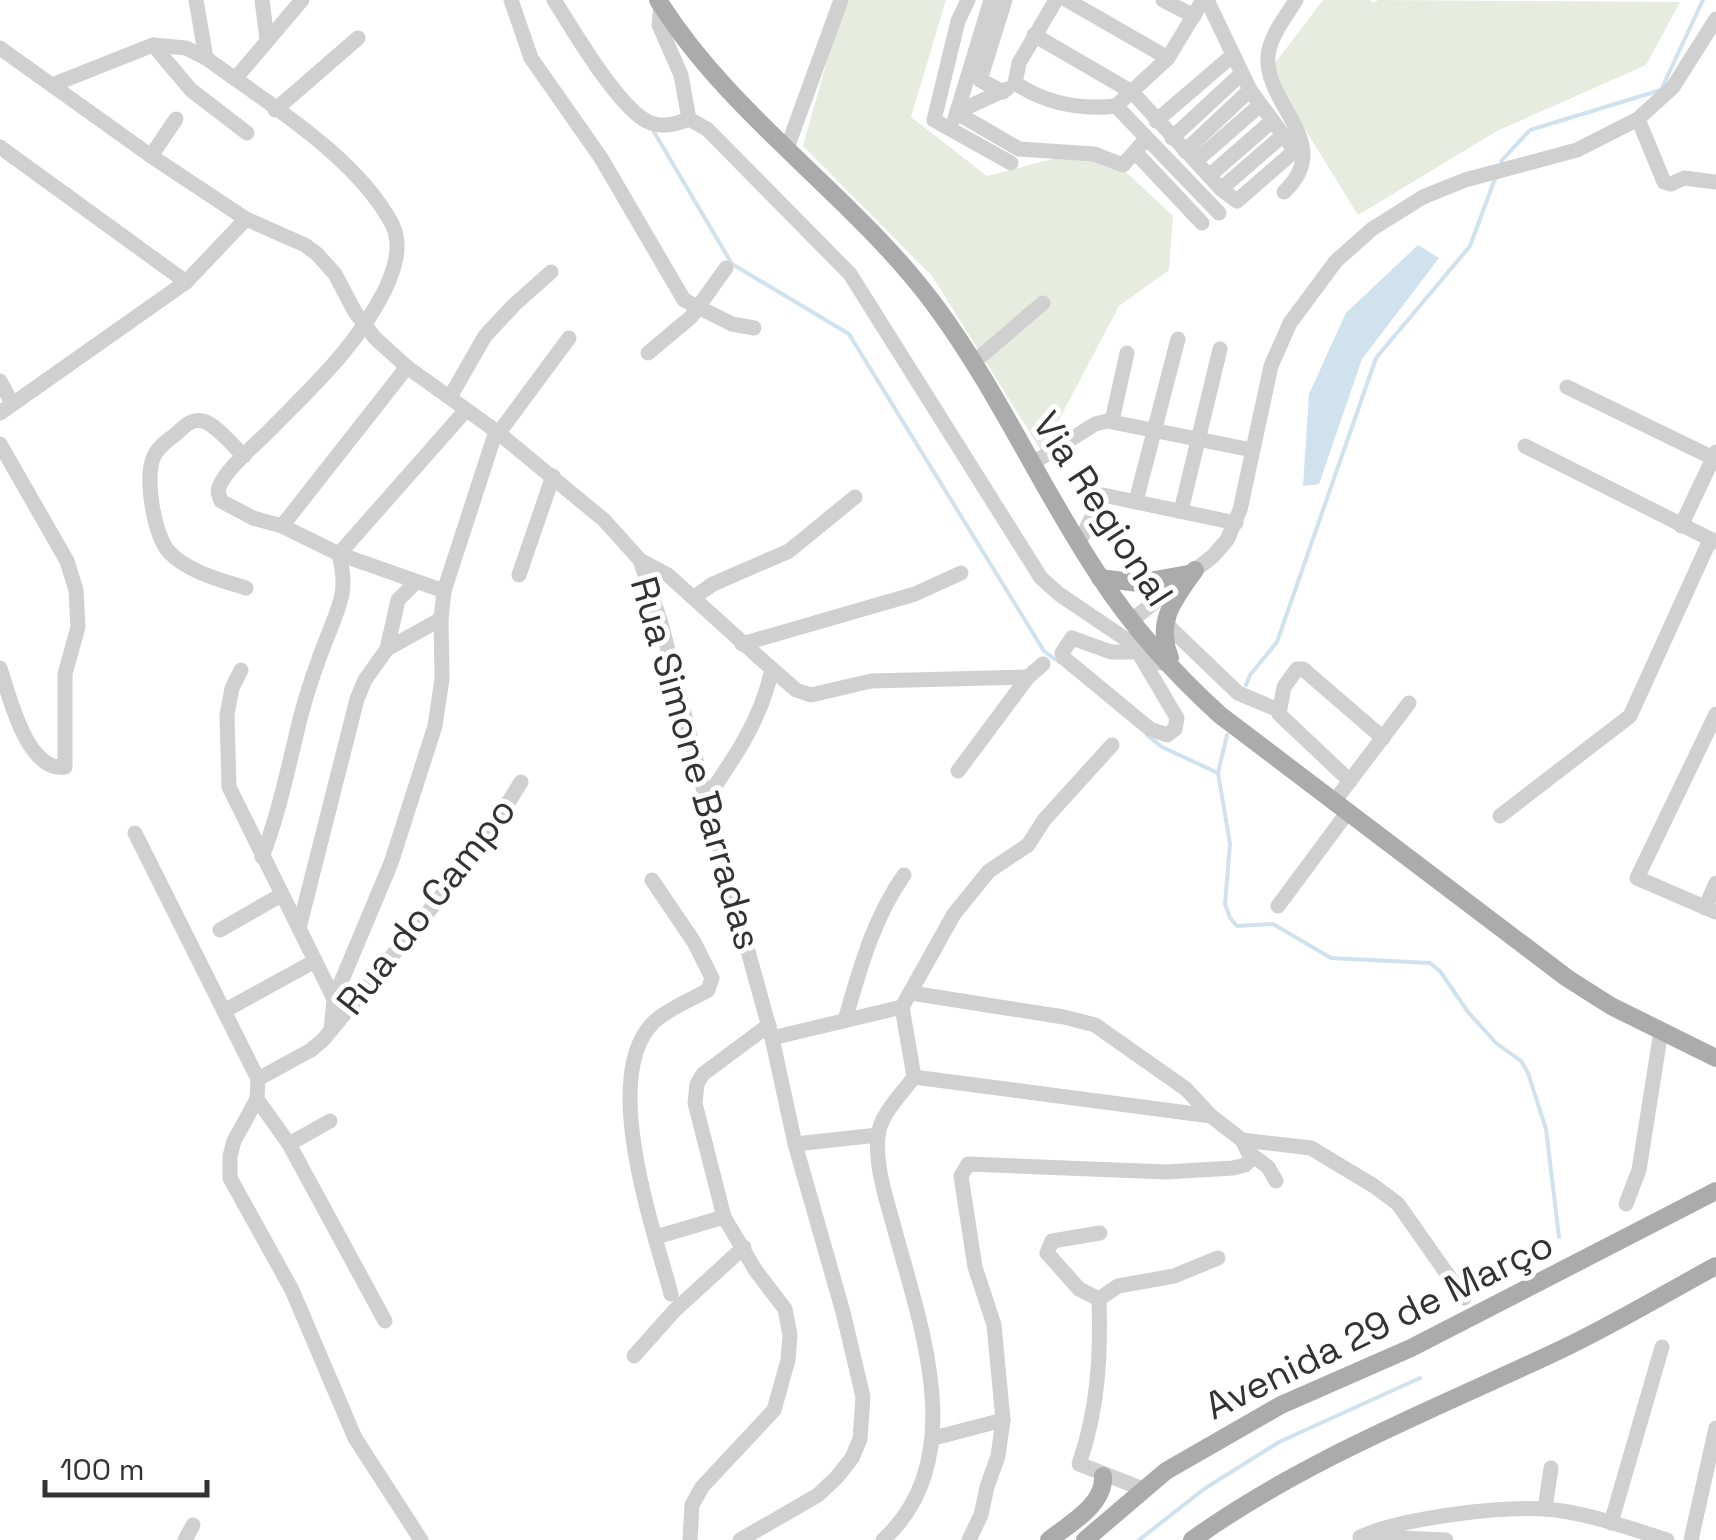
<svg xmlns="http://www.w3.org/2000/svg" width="1716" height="1540" viewBox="0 0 1716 1540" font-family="'Space Grotesk',sans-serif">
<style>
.green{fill:#e6ecdf}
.water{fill:#cfe2ee}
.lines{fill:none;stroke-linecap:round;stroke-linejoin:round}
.stream{stroke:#cfe2ee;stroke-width:4}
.minor{stroke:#d0d0d0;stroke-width:15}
.major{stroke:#ababab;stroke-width:18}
.labels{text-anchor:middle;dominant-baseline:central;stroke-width:10;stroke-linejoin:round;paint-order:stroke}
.street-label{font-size:38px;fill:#333;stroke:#fff}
</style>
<rect width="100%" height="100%" fill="#fff"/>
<g class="green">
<polygon points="844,0 946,0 911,117 987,176 1099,147 1173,216 1169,270 1119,306 1042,452 932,276 803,146"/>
<polygon points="1323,0 1369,0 1374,3 1378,0 1680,2 1646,65 1497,131 1358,215 1269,71"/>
</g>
<polygon class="water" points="1418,245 1439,258 1362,359 1319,484 1303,486 1309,394 1346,313"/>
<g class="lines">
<g class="stream">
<polyline points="654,132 732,264 849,334 1044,651 1059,662"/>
<polyline points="1500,167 1502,160 1530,130 1661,90 1703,0"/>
<polyline points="1246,685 1250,675 1277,642 1376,358 1470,246 1496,176"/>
<polyline points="1147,735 1162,747 1218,773"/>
<polyline points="1227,735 1218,773 1230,844 1225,904 1230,918 1237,926 1273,924 1331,958 1430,963 1440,971 1468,1012 1496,1043 1521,1061 1528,1073 1546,1129 1559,1237"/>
<polyline points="1139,1540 1204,1489 1279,1442 1420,1378"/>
</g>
<g class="minor">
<polyline points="196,0 206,58"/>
<polyline points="262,0 267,39"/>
<polyline points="511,0 531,58 601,158 684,300 732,324 754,328"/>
<path d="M554,0C572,28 621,113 651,123C663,128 677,124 689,119"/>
<polyline points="968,0 958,21 934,120 1011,163"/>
<polyline points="1067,0 1168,58"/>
<polyline points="1163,0 1194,16"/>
<polyline points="661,4 659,25 681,75 689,119 707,129 850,274 1041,578 1059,594 1161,663"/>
<polyline points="1034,35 1132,92 1221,189 1237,201 1291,154 1292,147 1250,90 1207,0"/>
<polyline points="153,45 191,90 247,133"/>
<polyline points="0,48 151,156 246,219 305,245 317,254 335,274 355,312 375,338 407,367 496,431 604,520 640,560 661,623 706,799 772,1038 795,1144 843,1312 863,1397 860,1439 852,1458 837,1477 818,1495 740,1540"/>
<polyline points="235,79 302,0"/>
<path d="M1015,83C1045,103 1080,110 1116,106L1168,58L1203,0"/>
<polyline points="1015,83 1019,63 1056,0"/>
<path d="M52,85L153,45L186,48L206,58C266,102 357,157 392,224C403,246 394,270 385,290C355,348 315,384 270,430C256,444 226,469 219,487C217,493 219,495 221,501L253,518L282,526L339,554L444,591"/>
<polyline points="1003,92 980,80 1005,0"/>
<polyline points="1116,106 1219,213"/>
<polyline points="275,110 358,38"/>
<polyline points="957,112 991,0"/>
<polyline points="957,113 1019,149 1094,154 1123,165 1146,139"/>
<polyline points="955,118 957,112 1007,89"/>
<polyline points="1638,119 1664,182 1671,184 1684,178 1716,182"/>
<polyline points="1156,121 1233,55"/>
<polyline points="1172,138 1241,74"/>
<polyline points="0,147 186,282"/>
<polyline points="787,148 841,0"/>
<polyline points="1185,151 1250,90"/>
<polyline points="1136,153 1202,223"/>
<polyline points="151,156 176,119"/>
<polyline points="1196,161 1260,105"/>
<polyline points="1209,176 1272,121"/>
<polyline points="1221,189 1282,136"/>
<path d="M1284,192C1336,143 1264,105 1268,56C1270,35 1286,17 1296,0"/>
<polyline points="648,353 691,317 726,268"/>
<polyline points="973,363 1043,303"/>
<polyline points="0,381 12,403"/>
<polyline points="1567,387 1713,458"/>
<polyline points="450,397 485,336 515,304 551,272"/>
<polyline points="0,413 186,282 246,219"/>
<polyline points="1112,421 1127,353"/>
<polyline points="498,434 569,338"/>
<path d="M0,444L67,561L76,590L78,627L65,674V767C27,773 9,695 0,668"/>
<polyline points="1525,446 1716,542"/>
<path d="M244,456C233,446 217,425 203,421C191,418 184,427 176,434C168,440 159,446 154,456C144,477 154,535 169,552C188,572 221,580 246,588"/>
<polyline points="1033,463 1095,424 1107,421 1252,450"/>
<polyline points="1136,501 1178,339"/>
<polyline points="1181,511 1220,349"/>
<polyline points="282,526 407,367"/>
<polyline points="1681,526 1716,452"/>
<polyline points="1079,543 1103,495 1236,523"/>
<polyline points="339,554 466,410"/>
<path d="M640,560L668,575L772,669C761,720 735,757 706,799"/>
<polyline points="519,575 553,476"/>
<polyline points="693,598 713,584 789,551 855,497"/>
<polyline points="1132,620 1213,556 1227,540 1240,510 1271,366 1290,323 1336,261 1372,229 1423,197 1465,180 1577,150 1638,119 1673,87 1716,19"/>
<polyline points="1165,623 1238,693 1278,710"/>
<polyline points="742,644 915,594 961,573"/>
<polyline points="387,649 441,619"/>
<polyline points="1138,652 1111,652 1072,638 1062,653 1064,658 1150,729 1167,735 1175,729 1177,718 1138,652 1140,647"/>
<polyline points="772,669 796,690 811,695 871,681 1028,677"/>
<polyline points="241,670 232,688 227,715 229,787 334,999 331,1030"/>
<polyline points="1716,714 1637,878 1716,912"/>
<polyline points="958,771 1028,677 1043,664"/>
<polyline points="1350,781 1279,714 1284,687 1297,669 1303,669 1383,738"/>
<polyline points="1333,803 1409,703"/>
<polyline points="1500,816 1630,716 1710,540"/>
<polyline points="135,833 258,1079 257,1099 289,1144 385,1321"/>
<path d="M262,857C280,811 289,763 301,715C308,689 318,660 328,635C341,601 348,591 339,554"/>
<path d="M652,880L694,942L712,978L708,990C691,1000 669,1008 655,1021C598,1073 654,1230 671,1294"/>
<polyline points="1278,906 1347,813"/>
<polyline points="1705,908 1716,883"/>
<polyline points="299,928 357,699 365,680 387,649 398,600 416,582"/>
<polyline points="220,930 281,895"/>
<polyline points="911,993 1064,1017 1095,1025 1186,1089 1211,1116 1242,1140 1248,1152 1268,1167 1276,1181"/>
<polyline points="334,999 391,863 435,726 442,679 441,619 444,591 496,431"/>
<polyline points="224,1011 315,961"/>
<path d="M845,1020C860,969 873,919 904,875"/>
<polyline points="772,1038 902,1007"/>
<polyline points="914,1077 902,1007 954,914 989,871 1028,845 1044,820 1112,745"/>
<polyline points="258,1079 311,1050 323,1040 478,851 521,782"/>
<polyline points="257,1099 234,1141 230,1156 230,1178 292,1290 355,1438 421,1540"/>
<polyline points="1242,1140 1311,1148 1374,1186 1398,1204 1464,1298"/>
<polyline points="289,1144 330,1121"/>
<polyline points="795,1144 878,1135"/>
<polyline points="1626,1204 1639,1170 1661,1031"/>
<polyline points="656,1237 724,1217"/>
<path d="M1099,1299C1101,1356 1098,1410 1079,1464L1143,1489"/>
<polyline points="1099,1299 1079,1289 1047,1253 1052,1241 1100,1233"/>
<polyline points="1099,1299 1118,1286 1174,1276 1218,1258"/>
<polyline points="634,1356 674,1311 744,1247"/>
<polyline points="934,1438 1003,1420"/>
<polyline points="1545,1509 1551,1468"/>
<polyline points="1611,1523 1662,1347"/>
<path d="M1360,1537C1403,1518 1498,1506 1545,1509C1586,1512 1628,1528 1667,1540"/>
<polyline points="1375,1537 1446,1540"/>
<polyline points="185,1540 193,1525"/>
<polyline points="690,1540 692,1505 702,1487 774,1410 788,1360 790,1335 785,1309 756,1271 724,1217 695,1103 697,1084 703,1074 769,1025"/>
<path d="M883,1540C972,1459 920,1325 894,1227C886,1198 875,1166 878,1136C880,1114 902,1094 914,1077L1211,1116"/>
<polyline points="969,1540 981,1515 987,1487 998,1456 1003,1420 994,1325 975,1267 961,1176 968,1164 1166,1172 1233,1168 1245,1165 1253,1157"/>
<polyline points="1691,1540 1716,1428"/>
</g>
<g class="major">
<path d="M658,0C731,117 852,194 934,304C998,390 1041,489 1100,577C1133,628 1175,674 1220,715L1567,978L1611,1006L1716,1058"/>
<polyline points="1100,578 1138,583 1188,574"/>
<path d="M1170,658C1155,622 1174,599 1195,570"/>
<path d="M1049,1540C1069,1524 1105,1505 1103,1476"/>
<polyline points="1085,1540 1166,1471 1281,1405 1411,1348 1716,1191"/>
<path d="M1192,1540C1305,1459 1435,1409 1560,1350C1613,1325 1664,1294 1716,1266"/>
</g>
</g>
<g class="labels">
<g class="street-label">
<text transform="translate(1103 509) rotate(57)">Via Regional</text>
<text transform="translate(696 763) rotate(74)">Rua Simone Barradas</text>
<text transform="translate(426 906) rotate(-52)">Rua do Campo</text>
<text transform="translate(1379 1325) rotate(-26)">Avenida 29 de Março</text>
</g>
</g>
<path d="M45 1480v15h162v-15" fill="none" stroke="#333333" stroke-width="5"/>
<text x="60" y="1480" font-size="30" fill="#333333" stroke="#ffffff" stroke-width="8" paint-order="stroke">100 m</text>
</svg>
